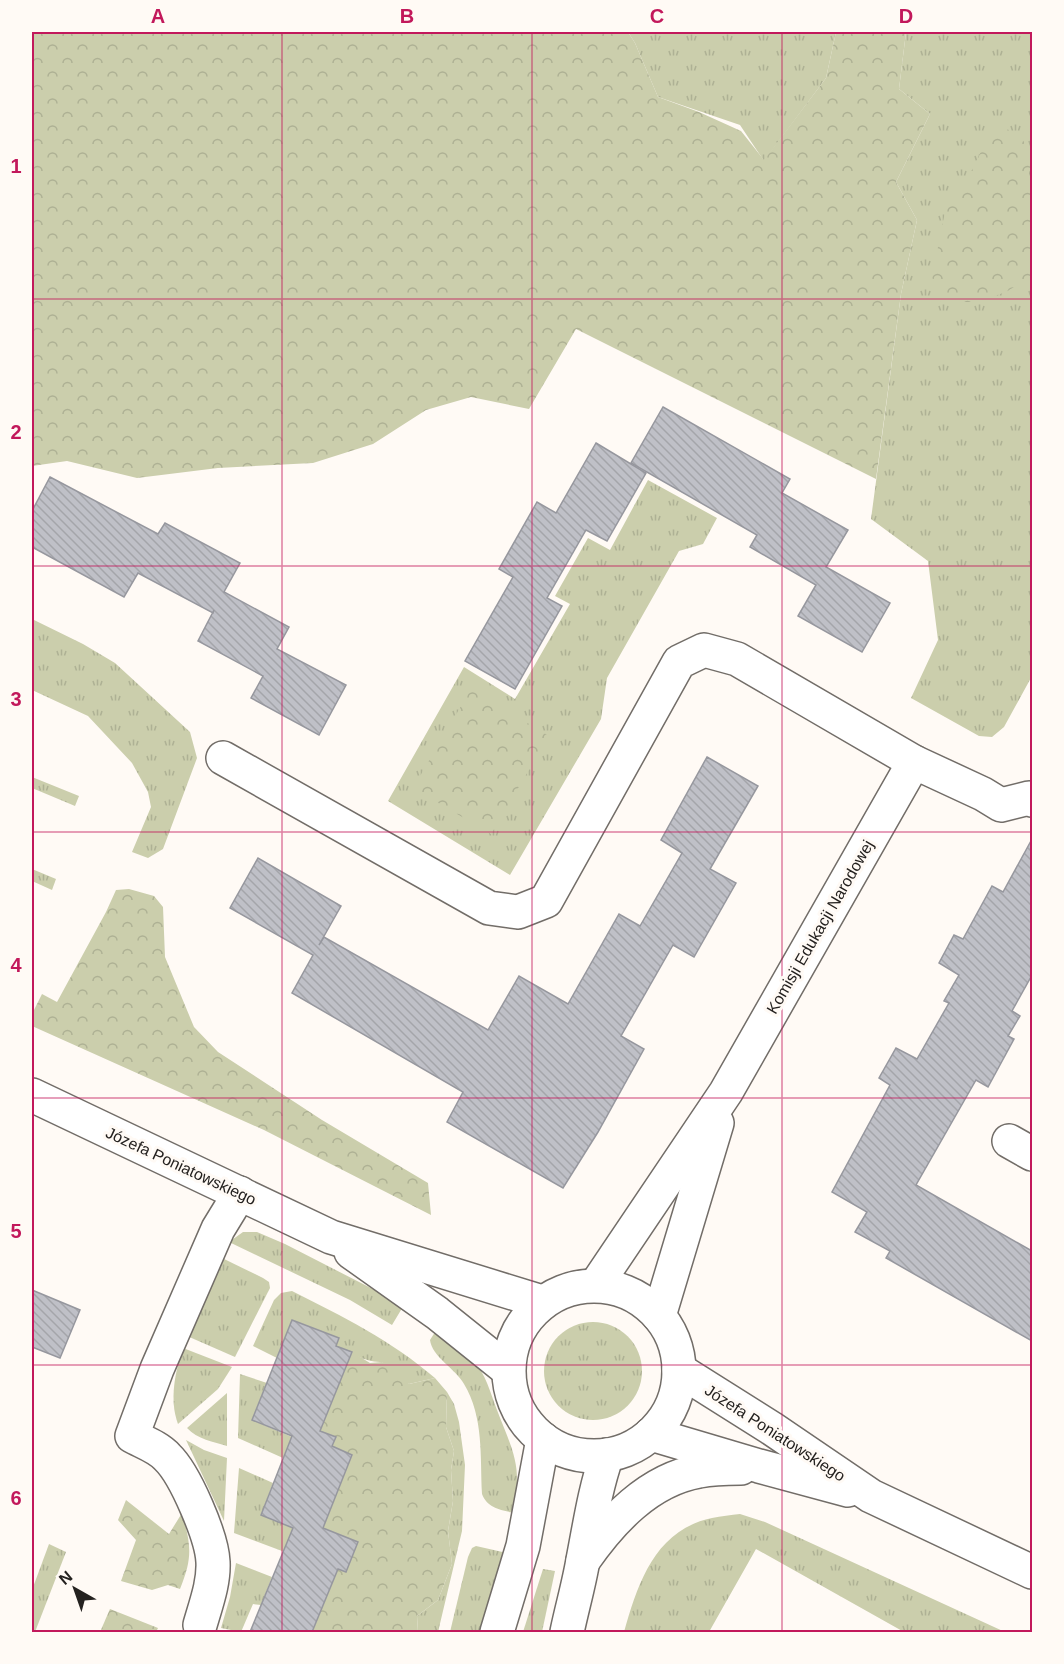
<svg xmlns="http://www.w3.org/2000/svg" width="1064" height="1664" viewBox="0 0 1064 1664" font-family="Arial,sans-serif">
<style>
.grass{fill:url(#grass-tufts)}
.forest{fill:url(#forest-crowns)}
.building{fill:url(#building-back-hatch);stroke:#96979e;stroke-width:1.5}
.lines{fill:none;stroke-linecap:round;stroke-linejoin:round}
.minor-casing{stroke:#726d68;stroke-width:36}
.minor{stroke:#fff;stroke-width:33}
.grid{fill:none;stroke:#c2185b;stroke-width:1.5;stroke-opacity:0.55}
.labels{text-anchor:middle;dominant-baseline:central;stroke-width:6;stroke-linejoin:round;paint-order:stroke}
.street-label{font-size:16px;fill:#24211f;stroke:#fffaf5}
.neatline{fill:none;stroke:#c2185b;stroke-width:2}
.grid-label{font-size:20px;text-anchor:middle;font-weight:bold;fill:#c2185b}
</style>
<defs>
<pattern id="grass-tufts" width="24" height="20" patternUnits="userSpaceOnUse" patternTransform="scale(1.5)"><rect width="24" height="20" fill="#cbceac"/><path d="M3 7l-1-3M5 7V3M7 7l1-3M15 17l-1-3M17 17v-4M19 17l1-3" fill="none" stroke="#aeb194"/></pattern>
<pattern id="forest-crowns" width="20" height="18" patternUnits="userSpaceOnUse" patternTransform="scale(1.5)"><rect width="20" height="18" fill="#cbceac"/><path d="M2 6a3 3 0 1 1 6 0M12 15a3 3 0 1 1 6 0" fill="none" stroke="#aeb194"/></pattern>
<pattern id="building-back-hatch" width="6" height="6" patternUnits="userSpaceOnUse" patternTransform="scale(1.5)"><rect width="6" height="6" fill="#bfc0c7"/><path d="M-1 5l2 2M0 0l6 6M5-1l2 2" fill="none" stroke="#a4a5aa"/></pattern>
</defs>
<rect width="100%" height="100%" fill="#fffaf5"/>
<g class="grass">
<polygon points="628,32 836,32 826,78 764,161 740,125 658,97 635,43"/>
<polygon points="906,32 1032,32 1032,676 1004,727 992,737 979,736 911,698 938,640 928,561 871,519 901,294 917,220 896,182 930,114 899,89"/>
<polygon points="648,480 717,518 703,544 679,551 607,678 601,719 510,875 388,801 464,667 515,699 570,604 555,596 588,538 610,550"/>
<polygon points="32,619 83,644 115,663 190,732 197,758 163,849 148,858 132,852 151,807 148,792 132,763 88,716 32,690"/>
<polygon points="32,777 79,796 75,806 32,788"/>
<polygon points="32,869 56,879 52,890 32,881"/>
<polygon points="243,1232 257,1232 285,1244 404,1305 392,1325 350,1300 229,1242"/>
<polygon points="220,1257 263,1278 269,1282 270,1288 235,1357 187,1336"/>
<path d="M292,1291C342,1316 392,1341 435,1378L409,1384L382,1362C365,1363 351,1352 336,1346L339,1338L292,1320L277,1358L253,1346L274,1300L281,1293Z"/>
<circle cx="593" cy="1371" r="49"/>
<path d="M437,1329C449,1339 463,1348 473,1360C486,1374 490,1392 497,1410C514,1454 522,1464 514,1513C501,1510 487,1508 482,1494C480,1457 484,1417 464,1384C455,1368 432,1357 430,1340Z"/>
<path d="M183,1348L232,1367L218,1389L178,1424C169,1400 175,1372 183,1348Z"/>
<polygon points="240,1374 267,1383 252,1420 292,1437 283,1458 238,1438"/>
<polygon points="447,1392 454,1404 459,1422 465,1465 462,1531 438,1632 418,1632 417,1616 438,1600 452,1564 448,1531 453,1501 451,1470 454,1451 446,1427"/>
<path d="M227,1393V1446C214,1442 197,1439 187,1428Z"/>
<polygon points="186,1440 204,1450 227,1458 224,1521"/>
<polygon points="239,1468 273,1483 261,1515 300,1530 290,1554 234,1533"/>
<path d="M740,1514L765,1522L1005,1632H904L756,1549L709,1632H624C638,1583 655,1530 712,1518C721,1516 731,1515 740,1514Z"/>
<polygon points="49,1544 66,1552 35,1632 32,1632 32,1590"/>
<polygon points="476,1546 507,1553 481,1632 450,1632 468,1557 472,1548"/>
<polygon points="236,1563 272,1577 261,1605 253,1604 241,1632 221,1628 230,1597"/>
<polygon points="543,1569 555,1571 542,1632 523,1632"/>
</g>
<g class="forest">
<polygon points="32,32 628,32 635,43 658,97 699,112 741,131 764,160 826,78 836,32 906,32 899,89 930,114 896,182 917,220 901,294 876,479 576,329 529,409 471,397 426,410 373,444 313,463 218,468 137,478 67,461 32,466"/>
<polygon points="994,125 1018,133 1032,154 1032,162 1026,184 1032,188 1032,276 1006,292 977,302 941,302 932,277 947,202 964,186"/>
<polygon points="471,689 549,736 491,834 413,788"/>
<polygon points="129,889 154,896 163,907 165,957 194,1027 218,1052 322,1120 428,1183 431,1215 264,1130 32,1026 32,1014 42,994 57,1002 106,912 116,890"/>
<polygon points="352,1352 370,1363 382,1362 401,1369 409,1384 435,1378 447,1392 446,1427 454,1451 451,1470 453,1501 448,1531 452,1564 438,1600 417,1616 418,1632 312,1632 338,1569 358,1542 323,1528 352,1455 332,1446 336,1437 320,1431"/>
<path d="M126,1500L169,1534L182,1513C191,1545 193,1557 180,1589L168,1585L152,1590L121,1581L136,1540L118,1520Z"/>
<polygon points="110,1609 158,1628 156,1632 100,1632"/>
</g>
<g class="building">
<polygon points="663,407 790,479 782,493 848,530 826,567 890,603 862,652 798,616 816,585 750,547 757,535 631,463"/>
<polygon points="596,443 646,473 607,541 586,530 547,598 562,606 515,689 465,661 513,577 499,569 537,502 556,513"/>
<polygon points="50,477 158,534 165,523 240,563 224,592 289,627 277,649 346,685 319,735 251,698 263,676 198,641 214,610 213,613 138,573 124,597 32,547 32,511"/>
<polygon points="707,757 758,786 710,869 736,883 694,957 673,945 621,1036 644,1049 598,1132 563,1188 447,1122 463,1092 292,993 313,955 230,908 258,858 341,906 319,945 324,937 488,1030 519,976 568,1004 619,914 640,926 682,853 661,840"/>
<polygon points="1032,839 1032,975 1012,1011 1020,1016 1008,1036 1014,1039 988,1087 976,1080 916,1185 1032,1251 1032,1341 886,1258 890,1251 855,1232 867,1212 832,1192 890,1085 879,1078 896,1048 917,1059 949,1003 944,1001 959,975 939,963 954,935 963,939 992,886 1003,892"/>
<polygon points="32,1290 80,1310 60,1358 32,1347"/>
<polygon points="292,1320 339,1338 336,1346 352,1352 320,1431 336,1437 332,1446 352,1455 323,1528 358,1542 346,1572 338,1569 312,1632 250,1632 293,1528 261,1515 292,1436 252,1420"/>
</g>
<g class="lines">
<g class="minor-casing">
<g id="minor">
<polyline points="223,758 489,908 518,912 546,901 679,662 704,650 737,659 914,762 983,794 1001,805 1029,798 1032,800"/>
<polyline points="32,1095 331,1237 542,1302"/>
<polyline points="1009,1141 1032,1154"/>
<polyline points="351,1252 437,1313 508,1370"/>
<polyline points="596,1285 726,1092 914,762"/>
<circle cx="594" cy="1371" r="85"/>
<polyline points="659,1316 717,1123"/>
<polyline points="679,1370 771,1428 871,1496 1032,1572"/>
<polyline points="651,1434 759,1466 848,1490"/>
<path d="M583,1561C611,1521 648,1480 699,1471C713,1468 728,1468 741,1468"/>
<path d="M200,1625C206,1604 214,1583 213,1562C212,1537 185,1474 167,1457C158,1447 143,1442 132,1436L157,1369L218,1229L240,1193"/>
<polyline points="497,1632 523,1546 543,1439"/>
<path d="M567,1632C572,1608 579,1584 583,1560C590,1524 595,1489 607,1455"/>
</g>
</g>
<use href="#minor" class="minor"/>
</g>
<path class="grid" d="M282,32V1632M532,32V1632M782,32V1632M32,299H1032M32,566H1032M32,832H1032M32,1098H1032M32,1365H1032"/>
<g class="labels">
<g class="street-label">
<text transform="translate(820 927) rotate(-60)">Komisji Edukacji Narodowej</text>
<text transform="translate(181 1166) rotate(25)">Józefa Poniatowskiego</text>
<text transform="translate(775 1433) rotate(33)">Józefa Poniatowskiego</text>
</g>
</g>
<rect width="1064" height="1664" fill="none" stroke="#fffaf5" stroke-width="66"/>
<g transform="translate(75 1589) rotate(320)" stroke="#fffaf5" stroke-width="4.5" paint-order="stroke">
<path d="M0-4.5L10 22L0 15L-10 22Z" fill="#24211f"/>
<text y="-9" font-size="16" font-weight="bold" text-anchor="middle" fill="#24211f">N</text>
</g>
<rect x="33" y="33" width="998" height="1598" class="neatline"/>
<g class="grid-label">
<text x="158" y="23">A</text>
<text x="407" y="23">B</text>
<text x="657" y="23">C</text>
<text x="906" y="23">D</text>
<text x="16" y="173">1</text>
<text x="16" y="439">2</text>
<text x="16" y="706">3</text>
<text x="16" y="972">4</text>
<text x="16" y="1238">5</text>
<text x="16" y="1505">6</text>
</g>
</svg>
